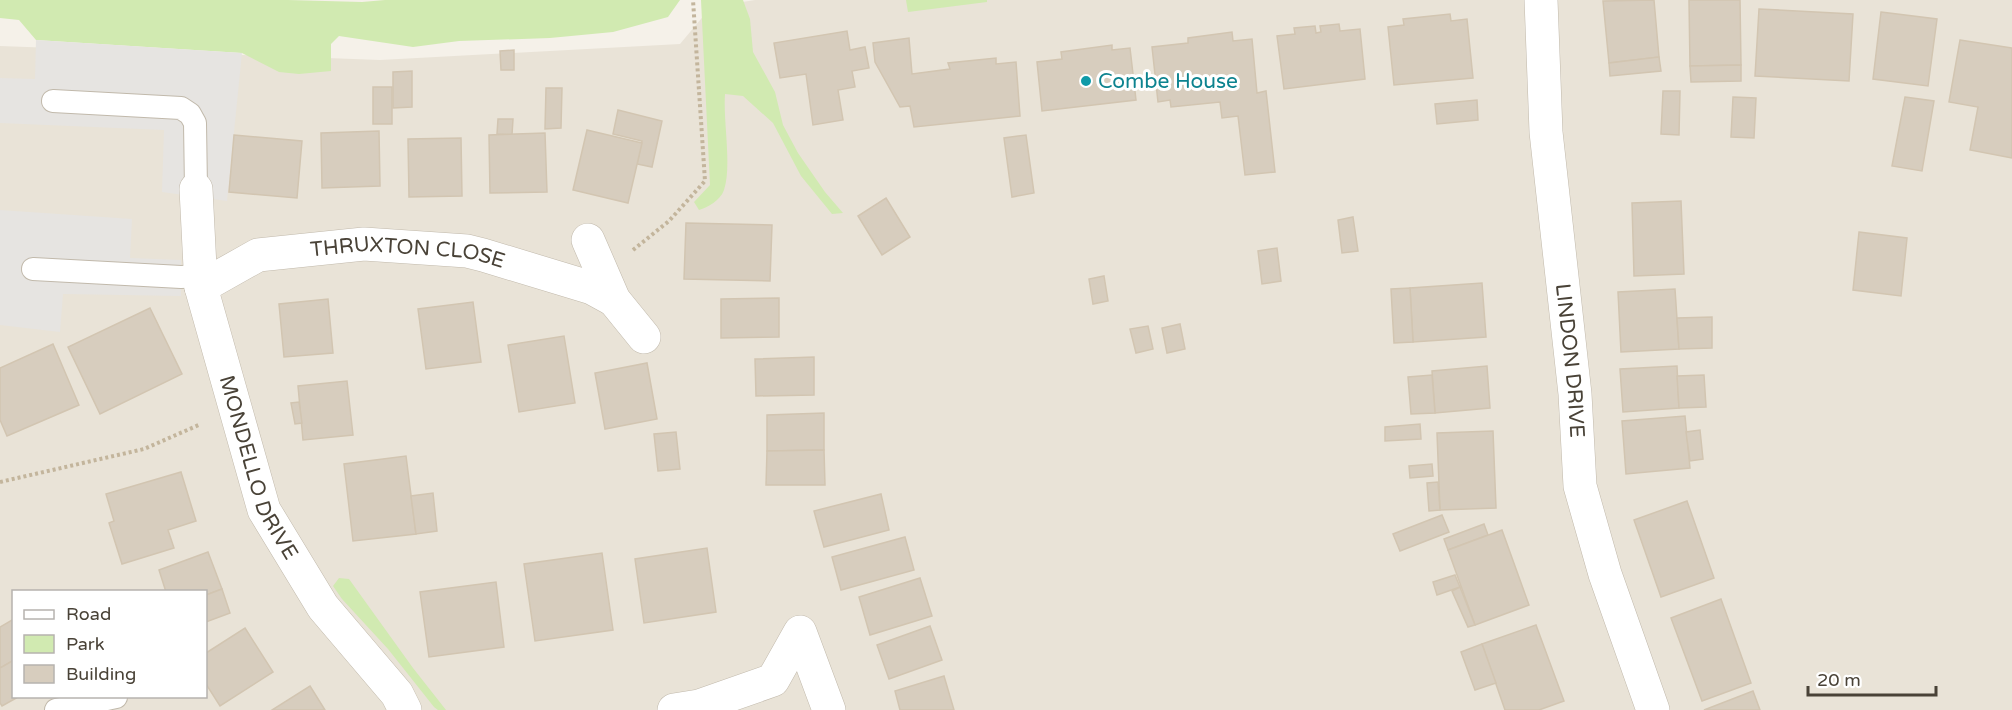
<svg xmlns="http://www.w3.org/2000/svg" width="2012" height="710" viewBox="0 0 2012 710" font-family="'Varela Round',sans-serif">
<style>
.residential{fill:#e9e3d7;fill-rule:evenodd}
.green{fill:#d1eab1}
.parking{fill:#e6e4e1}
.building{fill:#d7cdbe;stroke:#d2c5b1;stroke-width:1.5}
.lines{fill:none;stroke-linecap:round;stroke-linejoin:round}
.service-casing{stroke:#c1b9ab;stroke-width:24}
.minor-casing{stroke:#c1b9ab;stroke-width:34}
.path{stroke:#c3b59c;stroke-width:4;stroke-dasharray:3 3;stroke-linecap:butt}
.service{stroke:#fff;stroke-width:22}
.minor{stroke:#fff;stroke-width:33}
.culture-dot{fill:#0f9aa8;stroke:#fff;stroke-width:2}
.labels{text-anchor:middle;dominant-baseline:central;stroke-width:6;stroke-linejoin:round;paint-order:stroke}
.culture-label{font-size:21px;fill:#0d838f;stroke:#fff;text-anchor:start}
.street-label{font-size:21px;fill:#494237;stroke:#fff}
</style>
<rect width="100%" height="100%" fill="#f5f1e9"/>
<path class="residential" d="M755,0H2012V710H0V46L380,60L680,44L711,7ZM14,592H206V696H14Z"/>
<g class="green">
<polygon points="0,0 288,0 362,2 385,0 680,0 668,17 613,32 550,38 459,41 413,47 339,36 331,44 331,71 299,74 279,72 242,53 36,40 19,20 0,18"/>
<path d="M701,0H743L750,19L753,52L775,92L783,125L798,153L825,192L843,213L832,214L801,176L773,123L743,96L725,94C723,122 732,165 724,190C720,201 708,207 699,210L694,202L710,185Z"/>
<polygon points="906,0 987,0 987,2 908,12"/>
<polygon points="339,578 349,579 413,668 446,710 438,710 434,707 388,649 342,599 333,586"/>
</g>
<g class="parking">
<polygon points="36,40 242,53 227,201 162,192 164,130 0,123 0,78 35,79"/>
<polygon points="0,210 132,219 130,258 181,260 181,296 63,294 60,332 0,325"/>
</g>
<g class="building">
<polygon points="1654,0 1659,57 1609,63 1603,1"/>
<polygon points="1689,0 1740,0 1741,65 1690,66"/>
<polygon points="1759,9 1853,14 1849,81 1755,76"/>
<polygon points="1881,12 1937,19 1928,86 1873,79"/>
<polygon points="1450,14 1451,21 1467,19 1473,78 1394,85 1388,27 1404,25 1403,19"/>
<polygon points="1339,24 1340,31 1360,29 1365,79 1284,89 1277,36 1295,34 1294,28 1315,26 1316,33 1321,32 1320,26"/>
<polygon points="847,31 850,50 865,47 869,68 852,71 855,87 838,90 843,120 813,125 806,74 780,78 774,43"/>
<polygon points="1232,32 1233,41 1252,39 1257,93 1266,91 1275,172 1245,175 1238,116 1222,118 1220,102 1171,107 1170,100 1158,102 1152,47 1188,43 1188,38"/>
<polygon points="909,38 912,74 950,69 948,63 996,58 996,64 1016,62 1020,116 914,127 910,106 900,107 875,62 873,43"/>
<polygon points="1960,40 2012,48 2012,158 1970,150 1978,107 1949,102"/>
<polygon points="1112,45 1112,50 1130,48 1136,100 1042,111 1037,62 1062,59 1061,52"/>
<polygon points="514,50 514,70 501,70 500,51"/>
<polygon points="1659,57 1661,71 1610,76 1609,63"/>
<polygon points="1741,65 1741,81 1691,82 1690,66"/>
<polygon points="412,71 412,107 393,108 393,72"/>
<rect x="373" y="87" width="19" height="37"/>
<polygon points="546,88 562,88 561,128 545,129"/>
<polygon points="1663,91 1680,91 1679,135 1661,134"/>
<polygon points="1733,97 1756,98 1754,138 1731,137"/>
<polygon points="1905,97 1934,101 1922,171 1892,166"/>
<polygon points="1477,100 1478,120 1437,124 1435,104"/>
<polygon points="618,110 662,121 652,167 637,164 642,141 613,134"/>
<polygon points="498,119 513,119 512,135 497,134"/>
<polygon points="587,130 642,143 628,203 573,190"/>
<polygon points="379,131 380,186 322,188 321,133"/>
<polygon points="545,133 547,192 490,193 489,135"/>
<polygon points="234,135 302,141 297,198 229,192"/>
<polygon points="1026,135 1034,193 1012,197 1004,138"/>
<polygon points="461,138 462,196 409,197 408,139"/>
<polygon points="886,198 910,237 882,255 858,216"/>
<polygon points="1681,201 1684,274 1634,276 1632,203"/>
<polygon points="1353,217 1358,251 1342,253 1338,220"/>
<polygon points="686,223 772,225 770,281 684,279"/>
<polygon points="1859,232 1907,238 1901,296 1853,290"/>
<polygon points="1277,248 1281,281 1262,284 1258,251"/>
<polygon points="1104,276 1108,301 1093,304 1089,279"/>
<polygon points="1482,283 1486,337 1413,342 1410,288"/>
<polygon points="1410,288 1413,342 1394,343 1391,289"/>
<polygon points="1675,289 1679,349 1621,352 1618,292"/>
<polygon points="779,298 779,337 721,338 721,299"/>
<polygon points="328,299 333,353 284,357 279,304"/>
<polygon points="473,302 481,362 426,369 418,309"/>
<polygon points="150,308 182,374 100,414 68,347"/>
<polygon points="1712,317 1712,348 1679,349 1677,318"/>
<polygon points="1180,324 1185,349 1167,353 1162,328"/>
<polygon points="1148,326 1153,349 1136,353 1130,329"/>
<polygon points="564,336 575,403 519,412 508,345"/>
<polygon points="53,344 79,405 7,436 0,420 0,368"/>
<polygon points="814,357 814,395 756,396 755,359"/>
<polygon points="647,363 657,419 605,429 595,373"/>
<polygon points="1487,366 1490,408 1435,413 1432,371"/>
<polygon points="1677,366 1679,408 1623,412 1620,369"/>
<polygon points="1432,375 1435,413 1411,414 1408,377"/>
<polygon points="1704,375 1706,407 1679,408 1677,376"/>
<polygon points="347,381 353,435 303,440 298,386"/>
<polygon points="299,402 302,423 295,424 291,403"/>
<polygon points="824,413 824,450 767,451 767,415"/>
<polygon points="1685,416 1690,468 1626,474 1622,421"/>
<polygon points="1420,424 1421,439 1385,441 1385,427"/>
<polygon points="1700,430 1703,459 1690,461 1686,432"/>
<polygon points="1493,431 1496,508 1440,510 1437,433"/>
<polygon points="676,432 680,469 658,471 654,434"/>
<polygon points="824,450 825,485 766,485 767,451"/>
<polygon points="406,456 416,534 353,541 344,464"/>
<polygon points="1432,464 1433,476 1410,478 1409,466"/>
<polygon points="181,472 196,521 168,530 174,548 122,564 109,523 114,521 106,494"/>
<polygon points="1438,482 1440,510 1429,511 1427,483"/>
<polygon points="433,493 437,531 416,534 411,496"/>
<polygon points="881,494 889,530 824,547 814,511"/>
<polygon points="1687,501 1714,578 1661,597 1634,520"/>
<polygon points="1442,515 1449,532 1400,551 1393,534"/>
<polygon points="1484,524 1488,535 1448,550 1444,539"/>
<polygon points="1502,530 1529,605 1475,625 1448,550"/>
<polygon points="905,537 914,570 841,590 832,557"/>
<polygon points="707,548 716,612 644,623 635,559"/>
<polygon points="208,552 222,589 206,595 206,592 166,592 159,570"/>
<polygon points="602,553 613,630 535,641 524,564"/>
<polygon points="1455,575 1460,587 1437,595 1433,582"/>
<polygon points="920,578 932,616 870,635 859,597"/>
<polygon points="496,582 504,647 429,657 420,592"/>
<polygon points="1460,587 1475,625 1468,627 1452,591"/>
<polygon points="222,589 230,613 206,622 206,595"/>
<polygon points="1721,599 1751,683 1702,701 1671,618"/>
<polygon points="12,620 14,624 14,660 0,668 0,627"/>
<polygon points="1536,625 1564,701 1539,710 1505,710 1482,644"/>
<polygon points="930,626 942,660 889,679 877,645"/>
<polygon points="245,628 273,672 220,706 206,684 206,653"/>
<polygon points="1482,644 1496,683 1475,690 1461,652"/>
<polygon points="14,660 14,696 20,696 2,706 0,703 0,668"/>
<polygon points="944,676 954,710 900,710 895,691"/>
<polygon points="310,686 325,710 272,710"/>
<polygon points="1753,691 1760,710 1704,710"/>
</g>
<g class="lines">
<g class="service-casing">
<g id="service">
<polyline points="53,101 181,108 190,114 195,123 196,189"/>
<polyline points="33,269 181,277 201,276"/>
<polyline points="56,710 116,697"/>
</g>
</g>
<g class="minor-casing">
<g id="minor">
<path id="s1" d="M1541,0L1546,132L1575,394L1580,486L1605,574L1653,710"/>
<path id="s2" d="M196,189L201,287L264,510L323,607L397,694L405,710"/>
<polyline points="588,240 614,300 644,337"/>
<path id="s3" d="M201,287L258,255L364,244L467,251L483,255L592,288L614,300"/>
<polyline points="674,710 699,706 773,680 800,632 829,710"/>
</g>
</g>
<g class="path">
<polyline points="633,250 669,221 705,181 693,0"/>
<polyline points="0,482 144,449 201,424"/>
</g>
<use href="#service" class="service"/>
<use href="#minor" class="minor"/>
</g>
<circle class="culture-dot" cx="1086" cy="81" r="6"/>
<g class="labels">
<g class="culture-label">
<text x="1098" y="81">Combe House</text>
</g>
<g class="street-label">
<text stroke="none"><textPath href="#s3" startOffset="216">THRUXTON CLOSE</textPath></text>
<text stroke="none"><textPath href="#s1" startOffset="362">LINDON DRIVE</textPath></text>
<text stroke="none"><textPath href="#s2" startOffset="288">MONDELLO DRIVE</textPath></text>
</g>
</g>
<rect x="12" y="590" width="195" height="108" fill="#ffffff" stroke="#b6b3af" stroke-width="1.5"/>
<rect x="24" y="610" width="30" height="9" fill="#ffffff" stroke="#b6b3af" stroke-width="1.5"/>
<text x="66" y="620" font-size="18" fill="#494237">Road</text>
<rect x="24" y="635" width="30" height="18" fill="#d1eab1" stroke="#b6b3af" stroke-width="1.5"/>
<text x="66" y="650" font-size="18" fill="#494237">Park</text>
<rect x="24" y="665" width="30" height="18" fill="#d7cdbe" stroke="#b6b3af" stroke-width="1.5"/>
<text x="66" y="680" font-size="18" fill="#494237">Building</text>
<path d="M1808 686v9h128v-9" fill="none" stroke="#494237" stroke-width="3"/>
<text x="1817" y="686" font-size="18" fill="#494237" stroke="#ffffff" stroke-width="4.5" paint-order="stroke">20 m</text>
</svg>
